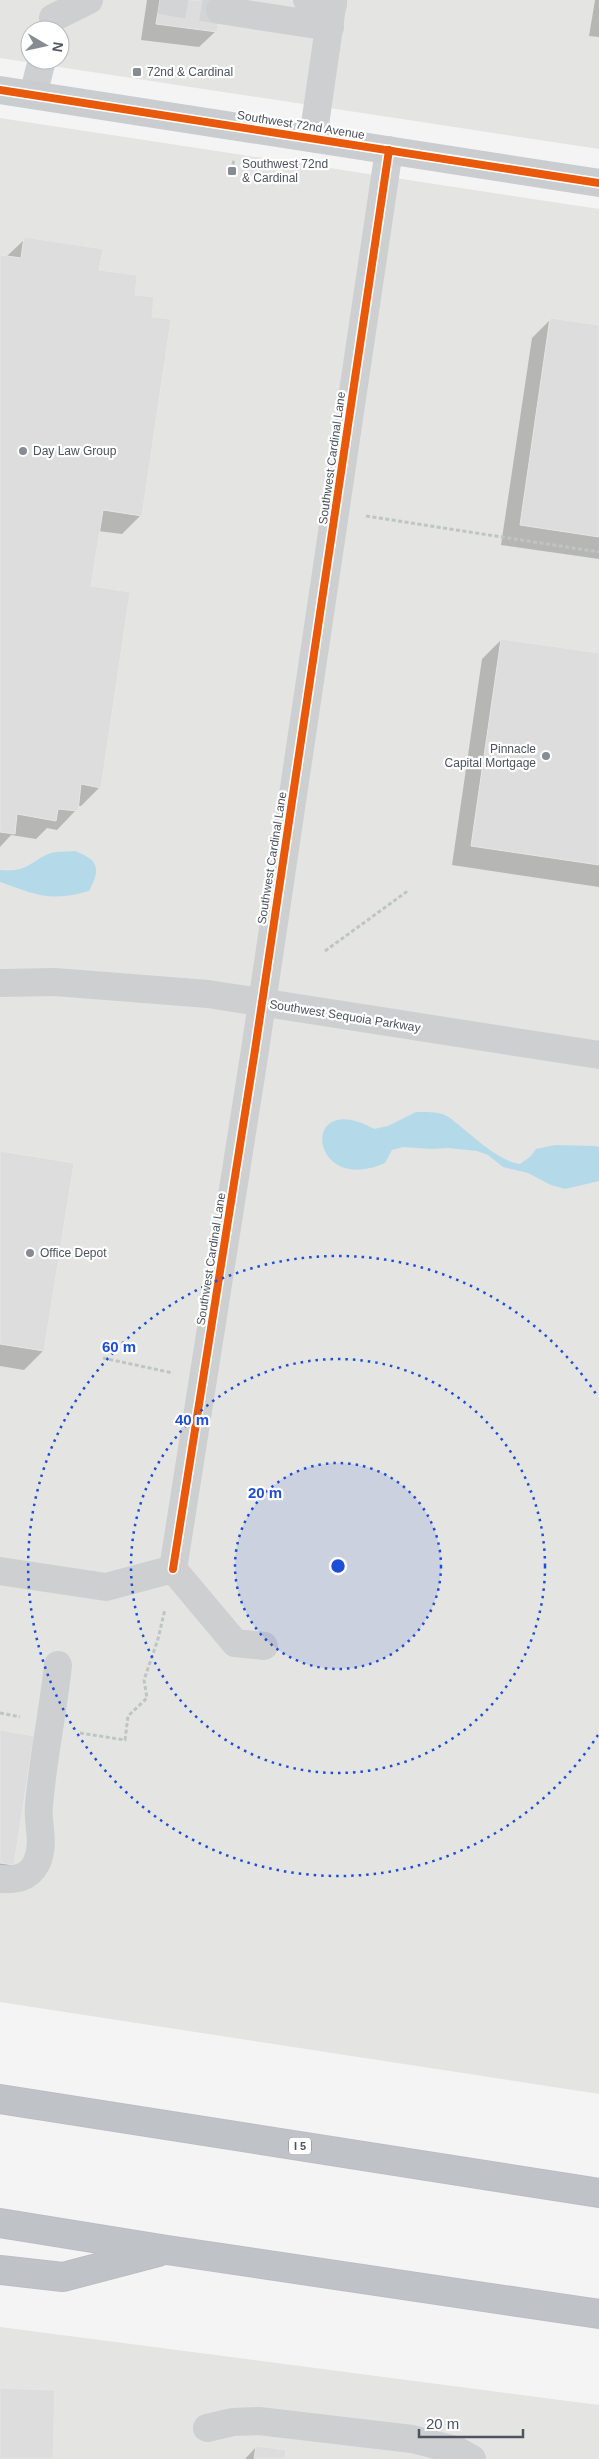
<svg xmlns="http://www.w3.org/2000/svg" width="599" height="2459" viewBox="0 0 599 2459" font-family="Helvetica,sans-serif">
<style>
.commercial{fill:#e4e4e2;fill-rule:evenodd}
.water{fill:#b4daea}
.shadow{fill:#0003}
.building{fill:#ddddde;stroke:#e6e6e6}
.lines{fill:none;stroke-linecap:round;stroke-linejoin:round}
.minor-tunnel{stroke:#d2d4d6;stroke-width:28;stroke-dasharray:28 14;stroke-linecap:butt}
.highway-casing{stroke:#babdc2;stroke-width:30}
.path{stroke:#bdc6c4;stroke-width:3;stroke-dasharray:4 2.5;stroke-linecap:butt}
.minor{stroke:#cecfd1;stroke-width:28}
.major{stroke:#cacdcf;stroke-width:28}
.highway{stroke:#bfc3c8;stroke-width:28}
.cycleway-casing{stroke:#fff;stroke-width:11}
.cycleway{stroke:#e8590c;stroke-width:8}
.ring{fill:none;stroke:#1d4ed8;stroke-width:2.5;stroke-dasharray:2.5 5}
.poi-dot{fill:#878c93;stroke:#fff;stroke-width:2}
.labels{text-anchor:middle;dominant-baseline:central;stroke-width:4.5;stroke-linejoin:round;paint-order:stroke}
.shield{fill:#fff;stroke:#82878f;stroke-width:1}
.shield-label{font-size:11px;font-weight:bold;fill:#4c545f}
.poi-label{font-size:12px;fill:#4c545f;stroke:#fff;text-anchor:start}
.street-label{font-size:12px;fill:#4c545f;stroke:#fff}
.centre{fill:#1d4ed8;stroke:#fff;stroke-width:2.5}
.ring-label{font-size:15px;text-anchor:middle;font-weight:bold;fill:#1d4ed8;stroke:#fff;stroke-width:4.5;stroke-linejoin:round;paint-order:stroke}
</style>
<rect width="100%" height="100%" fill="#f4f4f4"/>
<g class="commercial">
<path d="M0,0H599V149L0,58ZM30,30H60V60H30Z"/>
<polygon points="0,118 599,209 599,2094 0,2002"/>
<polygon points="0,2327 599,2405 599,2459 0,2459"/>
</g>
<g class="water">
<path d="M75,851C99,860 101,869 89,891C49,902 37,895 0,882V870C28,873 30,861 51,853C58,851 68,852 75,851Z"/>
<path d="M416,1112C427,1112 441,1111 450,1118C469,1132 497,1161 520,1164L531,1156L536,1149L555,1145L596,1146L599,1147V1181L565,1189L551,1185L528,1173L503,1167L488,1155L477,1151L448,1148L432,1149L403,1147L392,1150L385,1163C308,1197 299,1087 374,1129L388,1126Z"/>
</g>
<g class="shadow">
<polygon points="147,0 220,0 216,31 199,47 141,40"/>
<polygon points="595,0 599,0 599,37 589,36"/>
<polygon points="25,239 98,271 134,296 141,515 122,534 98,531 90,587 100,787 81,806 77,806 76,810 57,830 47,828 36,839 11,835 0,847 0,256 6,257"/>
<polygon points="551,319 599,326 599,559 501,545 532,338"/>
<polygon points="501,640 599,655 599,887 452,865 482,659"/>
<polygon points="0,1152 43,1351 24,1370 0,1366"/>
<polygon points="0,1732 13,1864 0,1877"/>
<polygon points="256,2447 284,2459 245,2459"/>
</g>
<g class="building">
<polygon points="160,0 221,0 217,32 156,24"/>
<polygon points="24,237 103,249 99,270 137,275 135,295 154,297 152,317 171,319 142,516 103,510 91,586 130,592 101,788 81,784 78,811 58,809 56,821 17,814 15,834 0,832 0,255 21,258"/>
<polygon points="550,318 599,325 599,537 520,525"/>
<polygon points="501,639 599,653 599,865 471,846"/>
<polygon points="0,1151 74,1163 44,1351 0,1344"/>
<polygon points="0,1730 34,1736 14,1865 0,1863"/>
<polygon points="0,2388 55,2390 53,2459 0,2459"/>
<polygon points="256,2446 286,2450 285,2459 254,2459"/>
</g>
<g class="lines">
<polyline class="minor-tunnel" points="160,0 220,10"/>
<g class="highway-casing">
<g id="highway">
<polyline points="0,2099 599,2193"/>
<polyline points="0,2223 167,2250 599,2314"/>
<polyline points="0,2270 63,2277 158,2252"/>
</g>
</g>
<g class="path">
<polyline points="232,171 234,159"/>
<polyline points="366,516 599,552"/>
<polyline points="325,951 409,890"/>
<polyline points="103,1358 173,1373"/>
<polyline points="0,1713 20,1717"/>
<polyline points="80,1733 125,1740 128,1716 147,1698 144,1680 158,1639 165,1609"/>
</g>
<g class="minor">
<polyline points="307,0 333,4"/>
<polyline points="220,10 330,27"/>
<polyline points="53,18 89,0"/>
<polyline points="33,95 42,60"/>
<polyline points="313,138 333,0"/>
<polyline points="0,983 55,982 208,994 599,1055"/>
<polyline points="173,1569 255,1050 389,150"/>
<polyline points="173,1569 235,1643 264,1646"/>
<polyline points="0,1571 106,1587 173,1569"/>
<path d="M0,1879C14,1880 28,1879 36,1864C46,1844 37,1825 39,1805C43,1758 53,1712 58,1665"/>
<polyline points="207,2428 233,2422 259,2421 412,2439 456,2450 472,2459"/>
</g>
<polyline class="major" points="0,90 599,183"/>
<use href="#highway" class="highway"/>
<g class="cycleway-casing">
<g id="cycleway">
<polyline points="0,90 599,183"/>
<polyline points="173,1569 255,1050 389,150"/>
</g>
</g>
<use href="#cycleway" class="cycleway"/>
</g>
<circle cx="338" cy="1566" r="103" fill="#1d4ed8" fill-opacity=".12"/>
<g class="ring">
<circle cx="338" cy="1566" r="103"/>
<circle cx="338" cy="1566" r="207"/>
<path d="M598 1735A310 310 0 1 1 598 1397"/>
</g>
<g class="poi-dot">
<rect x="132" y="67" width="10" height="10" rx="2.5"/>
<rect x="227" y="166" width="10" height="10" rx="2.5"/>
<circle cx="23" cy="451" r="5"/>
<circle cx="546" cy="756" r="5"/>
<circle cx="30" cy="1253" r="5"/>
</g>
<g class="labels">
<rect class="shield" x="289" y="2137.5" width="22" height="17" rx="4"/>
<g class="shield-label">
<text x="300" y="2146">I 5</text>
</g>
<g class="poi-label">
<text x="147" y="72">72nd &amp; Cardinal</text>
<text x="242" y="164">Southwest 72nd<tspan x="242" dy="14">&amp; Cardinal</tspan></text>
<text x="33" y="451">Day Law Group</text>
<text x="536" y="749" text-anchor="end">Pinnacle<tspan x="536" dy="14">Capital Mortgage</tspan></text>
<text x="40" y="1253">Office Depot</text>
</g>
<g class="street-label">
<text transform="translate(301 125) rotate(9)">Southwest 72nd Avenue</text>
<text transform="translate(332 458) rotate(-82)">Southwest Cardinal Lane</text>
<text transform="translate(272 858) rotate(-81)">Southwest Cardinal Lane</text>
<text transform="translate(345 1016) rotate(9)">Southwest Sequoia Parkway</text>
<text transform="translate(211 1259) rotate(-81)">Southwest Cardinal Lane</text>
</g>
</g>
<circle cx="338" cy="1566" r="8" class="centre"/>
<g class="ring-label">
<text x="119" y="1352">60 m</text>
<text x="192" y="1425">40 m</text>
<text x="265" y="1498">20 m</text>
</g>
<g transform="translate(45 45) rotate(99)"><circle r="24" fill="#ffffff" stroke="#b7bbbf"/>
<path d="M0-4L9 19L0 12L-9 19Z" fill="#878c93"/>
<text y="-8" font-size="14" font-weight="bold" text-anchor="middle" fill="#4c545f">N</text>
</g>
<path d="M419 2429v8h104v-8" fill="none" stroke="#4c545f" stroke-width="2.5"/>
<text x="426" y="2429" font-size="15" fill="#4c545f" stroke="#ffffff" stroke-width="4" paint-order="stroke">20 m</text>
</svg>
